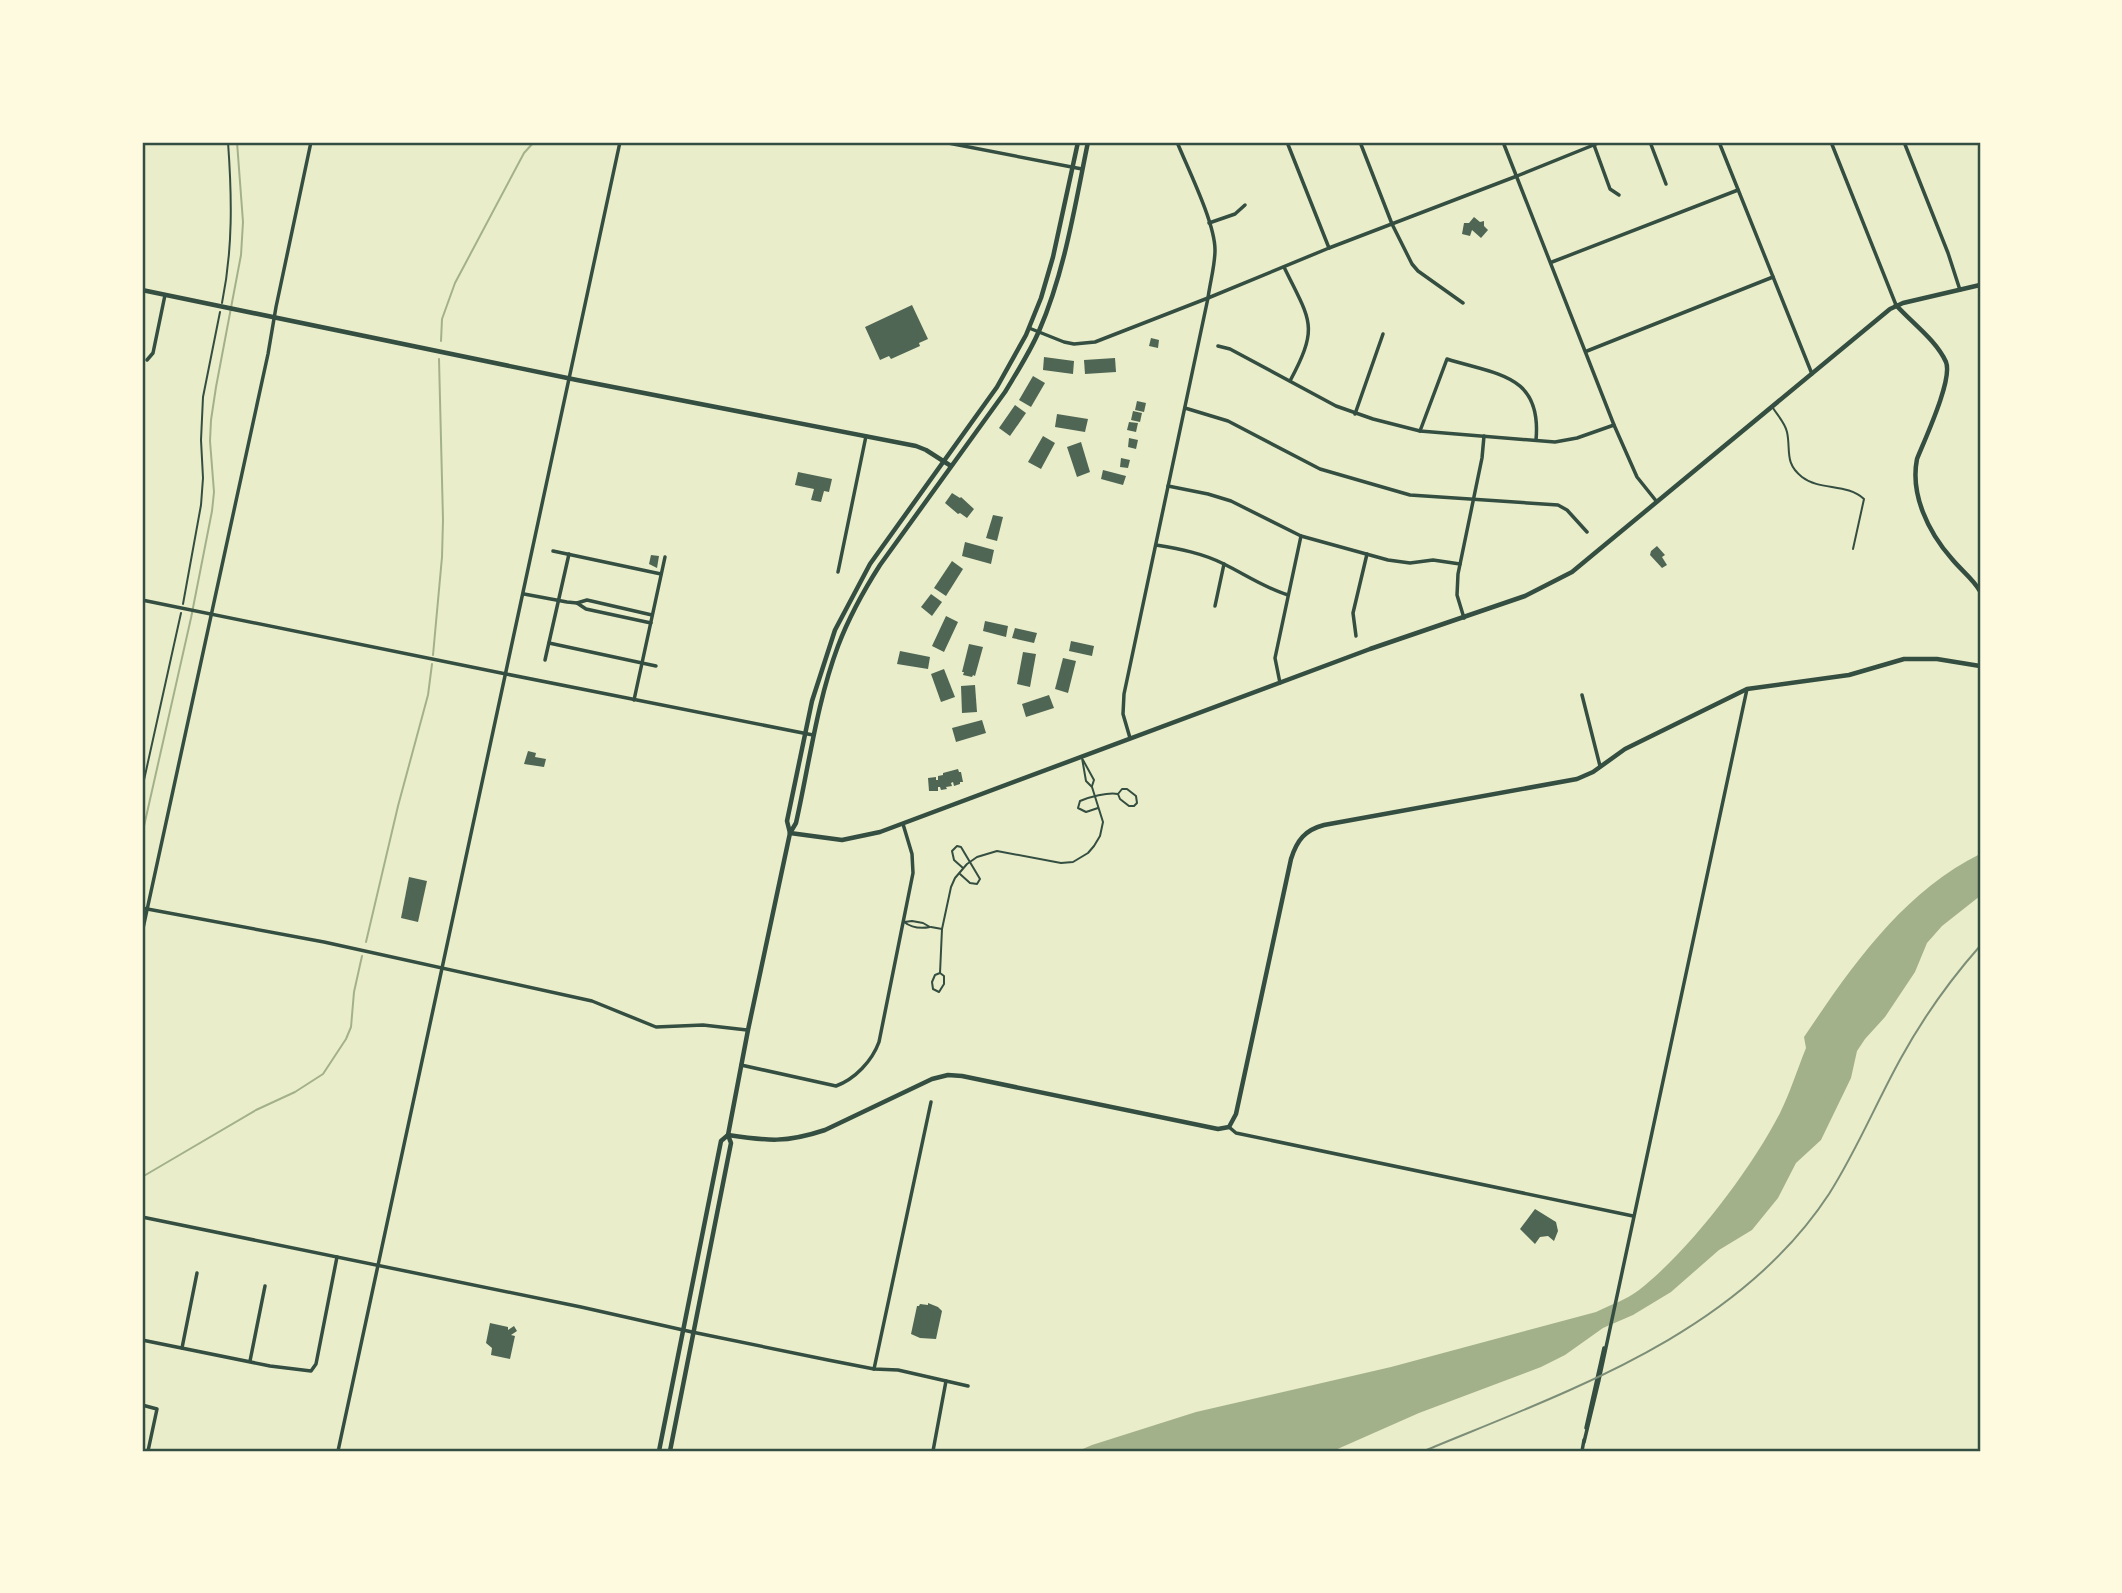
<svg xmlns="http://www.w3.org/2000/svg" width="2122" height="1593" viewBox="0 0 2122 1593" font-family="'Alegreya Sans',sans-serif">
<style>
.water{fill:#a3b18a}
.lines{fill:none;stroke-linecap:round;stroke-linejoin:round}
.stream{stroke:#a3b18a;stroke-width:2}
.building{fill:#4f6655}
.path{stroke:#344e41;stroke-width:2}
.service{stroke:#344e41;stroke-width:2}
.minor{stroke:#344e41;stroke-width:3.5}
.tertiary{stroke:#344e41;stroke-width:3.5}
.secondary{stroke:#344e41;stroke-width:4.5}
.rail{stroke:#7c8e77;stroke-width:2}
.neatline{fill:none;stroke:#344e41;stroke-width:2.5}
</style>
<rect width="100%" height="100%" fill="#e9edc9"/>
<path class="water" d="M1980,854V896L1942,926L1927,943L1915,972L1885,1017L1865,1039L1857,1051L1851,1078L1821,1140L1796,1163L1778,1198L1752,1230L1719,1250L1671,1292L1633,1315L1603,1328L1565,1355L1541,1367L1419,1413L1333,1451H1078L1092,1445L1196,1412L1391,1367L1596,1312C1610,1305 1626,1300 1639,1290C1690,1250 1750,1171 1780,1113C1790,1093 1797,1070 1806,1048L1804,1037C1852,966 1902,893 1980,854Z"/>
<g class="lines">
<g class="stream">
<polyline points="441,341 442,319 455,283 524,153 534,142"/>
<polyline points="433,655 442,557 443,520 439,359"/>
<polyline points="142,835 191,618 212,511 214,492 210,441 211,420 216,387 241,255 243,222 237,142"/>
<polyline points="366,942 398,806 428,695 432,664"/>
<polyline points="142,1177 256,1110 295,1092 323,1074 346,1039 351,1027 354,992 362,956"/>
</g>
</g>
<g class="building">
<polygon points="1474,217 1480,222 1484,221 1484,226 1488,230 1481,238 1472,230 1470,236 1462,234 1464,223 1469,223"/>
<polygon points="912,305 928,339 919,343 920,346 891,359 889,356 880,360 865,327"/>
<polygon points="1151,338 1159,340 1158,348 1149,346"/>
<polygon points="1044,357 1074,361 1073,374 1043,370"/>
<polygon points="1115,358 1116,372 1085,374 1084,360"/>
<polygon points="1033,376 1045,383 1031,407 1019,400"/>
<polygon points="1137,401 1146,403 1144,412 1135,410"/>
<polygon points="1015,405 1026,413 1010,436 999,428"/>
<polygon points="1133,411 1142,413 1140,422 1131,420"/>
<polygon points="1057,414 1088,419 1085,432 1055,427"/>
<polygon points="1129,422 1138,423 1136,432 1127,430"/>
<polygon points="1043,436 1055,443 1041,469 1028,462"/>
<polygon points="1129,438 1138,440 1136,449 1128,447"/>
<polygon points="1081,442 1090,472 1077,477 1067,447"/>
<polygon points="1121,458 1130,460 1128,468 1120,467"/>
<polygon points="1103,470 1126,476 1123,485 1101,479"/>
<polygon points="798,472 832,479 829,492 824,491 821,502 811,500 814,489 795,485"/>
<polygon points="952,493 960,498 961,497 974,509 967,518 960,513 958,514 945,503"/>
<polygon points="993,515 1003,517 997,541 986,538"/>
<polygon points="965,542 994,550 991,564 962,556"/>
<polygon points="1657,546 1665,555 1662,557 1667,565 1662,568 1650,555 1651,551"/>
<polygon points="651,555 659,556 657,568 649,564"/>
<polygon points="952,561 963,569 946,596 934,588"/>
<polygon points="931,594 942,602 932,616 921,607"/>
<polygon points="946,616 958,622 944,652 932,646"/>
<polygon points="985,621 1008,626 1006,637 983,631"/>
<polygon points="1015,628 1037,633 1034,643 1012,638"/>
<polygon points="1071,641 1094,646 1092,656 1069,651"/>
<polygon points="969,644 983,647 975,676 973,675 972,677 963,675 964,672 962,672"/>
<polygon points="900,651 930,657 928,669 897,664"/>
<polygon points="1023,652 1036,654 1030,687 1017,684"/>
<polygon points="1063,658 1076,661 1068,693 1055,689"/>
<polygon points="944,669 955,697 941,702 931,674"/>
<polygon points="975,685 977,712 962,713 961,686"/>
<polygon points="1049,695 1054,708 1026,717 1022,704"/>
<polygon points="982,720 986,733 956,742 952,728"/>
<polygon points="528,751 536,753 535,757 546,759 544,767 524,764"/>
<polygon points="958,769 959,772 961,772 963,782 960,782 960,784 954,786 953,782 951,783 952,786 946,787 947,789 941,790 940,787 938,787 938,791 929,791 928,778 936,777 936,780 938,780 938,776 943,775 943,773"/>
<polygon points="409,877 427,881 418,922 401,918"/>
<polygon points="1535,1209 1556,1222 1558,1231 1554,1241 1548,1236 1540,1237 1535,1244 1520,1229"/>
<polygon points="928,1303 938,1307 942,1311 936,1339 920,1338 911,1334 917,1306 919,1306 920,1304 928,1305"/>
<polygon points="490,1323 508,1327 508,1330 514,1326 517,1331 511,1335 515,1336 510,1359 491,1355 492,1348 486,1343"/>
</g>
<g class="lines">
<g class="path">
<path d="M222,303C233,249 232,197 228,142"/>
<polyline points="183,604 201,505 203,478 201,440 203,397 220,312"/>
<polyline points="142,789 181,613"/>
</g>
<g class="service">
<path d="M1773,408C1778,416 1785,423 1787,432C1791,450 1784,463 1802,477C1820,491 1847,483 1864,499L1853,549"/>
<polyline points="1083,760 1094,780 1092,786"/>
<path d="M1098,808L1086,812L1078,808L1080,801C1089,797 1108,792 1118,794L1122,789H1127L1136,796L1137,803L1134,806H1129L1120,799L1118,794"/>
<polyline points="960,874 970,883 977,884 980,879 961,847 957,846 952,851 954,860 963,868"/>
<path d="M912,921L923,923L930,927C920,929 912,928 904,922Z"/>
<polyline points="931,927 942,929"/>
<polyline points="940,973 935,975 932,982 933,989 939,992 944,984 944,976 940,973 942,929 951,887 955,878 967,864 977,857 997,851 1061,863 1073,862 1088,853 1094,846 1100,836 1103,822 1092,787 1086,781 1082,758"/>
</g>
<g class="minor">
<polyline points="943,142 1082,169"/>
<polyline points="1287,142 1329,248"/>
<polyline points="1360,142 1392,224 1412,264 1418,271 1463,303"/>
<polyline points="1650,142 1666,184"/>
<polyline points="1719,142 1812,374"/>
<polyline points="1904,142 1948,253 1960,290"/>
<polyline points="1594,145 1610,189 1619,195"/>
<polyline points="1517,176 1601,142"/>
<polyline points="1209,223 1235,214 1245,205"/>
<polyline points="1552,262 1738,190"/>
<path d="M1284,267C1310,321 1320,325 1290,381"/>
<polyline points="1218,346 1230,349 1336,406 1373,419 1420,431 1555,442 1577,438 1614,425"/>
<polyline points="1587,351 1773,277"/>
<polyline points="147,360 153,353 165,295"/>
<polyline points="1185,408 1228,421 1320,469 1410,495 1558,505 1567,510 1587,532"/>
<polyline points="1355,414 1383,334"/>
<path d="M1420,431L1447,359C1497,375 1542,374 1536,440"/>
<polyline points="1168,486 1208,494 1231,501 1301,536 1388,560 1410,563 1433,560 1460,564"/>
<path d="M1156,545C1180,549 1202,553 1224,564C1246,575 1265,588 1288,595"/>
<polyline points="553,551 661,574"/>
<polyline points="838,572 866,436"/>
<polyline points="524,594 567,602 577,603 587,600 652,615"/>
<polyline points="142,600 506,674"/>
<polyline points="577,603 586,609 651,623"/>
<polyline points="1215,606 1224,564"/>
<polyline points="1464,618 1457,595 1458,574 1482,458 1484,436"/>
<polyline points="1356,636 1353,613 1367,554"/>
<polyline points="549,643 656,666"/>
<polyline points="545,660 569,554"/>
<polyline points="1280,683 1275,658 1301,536"/>
<polyline points="1582,695 1600,766"/>
<polyline points="634,700 665,557"/>
<path d="M1130,738L1123,714L1124,694L1208,298C1210,282 1215,266 1215,250C1215,223 1188,169 1177,142"/>
<polyline points="142,908 324,942 592,1001 656,1027 703,1025 747,1030"/>
<polyline points="142,933 268,354 276,307 311,142"/>
<path d="M741,1065L836,1086C855,1079 872,1061 879,1042L913,873L912,854L903,824"/>
<polyline points="1229,1127 1236,1133 1633,1216"/>
<polyline points="692,1332 828,1360 874,1369 898,1370 968,1386"/>
<polyline points="142,1340 270,1366 311,1371 316,1364 337,1257"/>
<polyline points="182,1348 197,1273"/>
<polyline points="250,1361 265,1286"/>
<polyline points="874,1369 931,1102"/>
<polyline points="142,1405 157,1409 148,1451"/>
<polyline points="933,1451 946,1381"/>
</g>
<g class="tertiary">
<polyline points="1503,142 1614,425 1637,477 1657,502"/>
<polyline points="1831,142 1896,305"/>
<polyline points="1029,328 1064,342 1074,344 1095,342 1208,298 1329,248 1517,176"/>
<polyline points="506,674 813,735"/>
<polyline points="142,1217 581,1307 692,1332"/>
<polyline points="1586,1428 1604,1348"/>
<polyline points="1584,1442 1599,1380 1747,689"/>
<polyline points="338,1451 620,142"/>
<polyline points="1582,1451 1584,1440"/>
</g>
<g class="secondary">
<polyline points="142,290 577,380 916,446 926,450 951,466"/>
<path d="M1896,305C1912,323 1936,340 1946,362C1953,379 1925,439 1917,459C1910,494 1928,532 1952,559C1961,570 1973,579 1980,591"/>
<polyline points="790,833 842,840 880,832 1370,649 1525,596 1572,572 1890,309 1903,303 1980,285"/>
<polyline points="790,833 787,821 812,701 835,630 870,564 997,387 1026,335 1041,298 1053,257 1078,142"/>
<path d="M728,1135C768,1141 786,1143 825,1130L932,1079L948,1075L962,1076L1218,1129L1229,1127L1236,1114L1291,859C1297,840 1305,830 1324,825L1577,779L1593,772L1625,749L1747,689L1849,675L1904,659H1937L1980,666"/>
<polyline points="659,1451 721,1141 728,1135"/>
<path d="M670,1451L731,1143L728,1135L748,1030L790,833L796,823C809,765 817,702 838,646C849,617 864,590 880,565L1005,392C1017,372 1030,352 1039,331C1065,271 1075,205 1088,142"/>
</g>
<path class="rail" d="M1424,1451C1571,1390 1738,1333 1829,1194C1857,1150 1876,1103 1901,1058C1923,1018 1950,980 1980,946"/>
</g>
<rect width="2122" height="1593" fill="none" stroke="#fefae0" stroke-width="287"/>
<rect x="144" y="144" width="1835" height="1306" class="neatline"/>
</svg>
